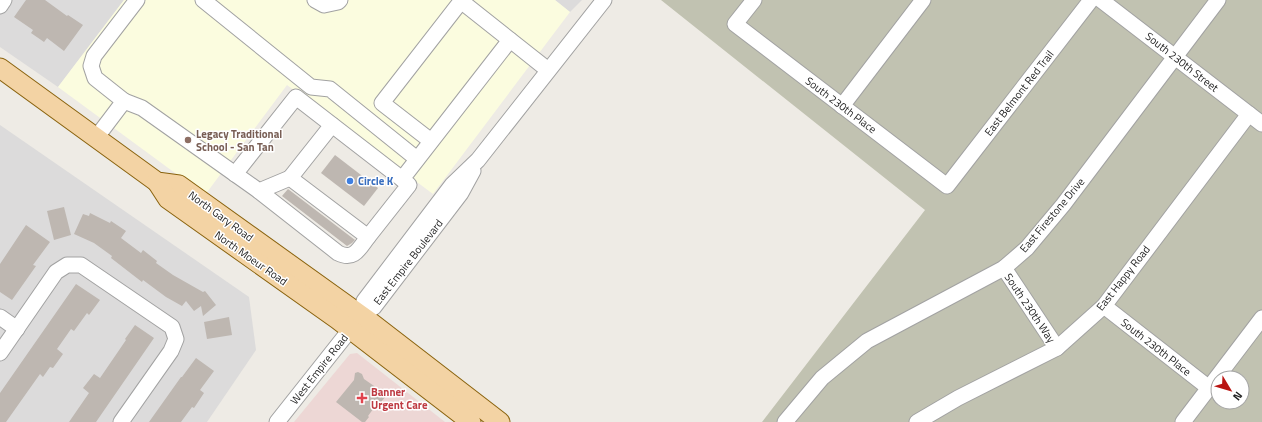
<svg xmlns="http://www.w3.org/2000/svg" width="1262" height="422" viewBox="0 0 1262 422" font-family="'Titillium Web',sans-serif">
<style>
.residential{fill:#dcdbdb}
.commercial{fill:#edd7d5}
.education{fill:#fbfcdf}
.construction{fill:#c1c2b1;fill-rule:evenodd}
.building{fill:#beb7b1}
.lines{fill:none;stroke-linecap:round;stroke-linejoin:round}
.minor-casing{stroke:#a2a2a2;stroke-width:17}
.major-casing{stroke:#8a630e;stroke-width:21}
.minor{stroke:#fff;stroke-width:15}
.major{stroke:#f3d3a4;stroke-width:19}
.education-dot{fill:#8d6e63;stroke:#fff;stroke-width:1.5}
.shop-dot{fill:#3f7fe0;stroke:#fff;stroke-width:1.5}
.health-dot{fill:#e0444e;stroke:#fff;stroke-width:1.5}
.labels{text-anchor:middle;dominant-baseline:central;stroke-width:3;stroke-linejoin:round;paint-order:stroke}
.street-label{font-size:11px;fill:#1e1e1e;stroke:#fff}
.education-label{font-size:11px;font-weight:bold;fill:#785e54;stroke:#fff;text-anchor:start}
.shop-label{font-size:11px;font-weight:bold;fill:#366cbe;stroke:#fff;text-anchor:start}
.health-label{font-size:11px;font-weight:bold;fill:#be3a42;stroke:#fff;text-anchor:start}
</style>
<rect width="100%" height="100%" fill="#eeebe5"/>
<g class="residential">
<polygon points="0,0 124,0 58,87 0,47"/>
<polygon points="555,0 582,0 570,12"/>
<polygon points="0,125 249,297 256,350 207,422 0,422"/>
</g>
<polygon class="commercial" points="357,353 445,422 294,422 350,354"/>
<polygon class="education" points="124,0 555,0 570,12 433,194 287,85 205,195 58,87"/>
<path class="construction" d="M661,0H1262V422H762L925,210ZM1218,378H1242V402H1218Z"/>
<g class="building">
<polygon points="26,0 45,0 67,16 68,15 83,25 64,51 47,38 44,42 31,33 33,30 14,17"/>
<polygon points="335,155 378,188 364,206 321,173"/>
<polygon points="288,189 355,240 352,243 347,246 282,196"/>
<polygon points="64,207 71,235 54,240 47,211"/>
<polygon points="90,213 110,223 111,221 126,231 121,238 141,253 143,250 157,261 156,263 173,275 203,292 205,291 216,305 203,316 201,306 194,311 186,301 182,306 166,297 143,280 142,282 111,258 112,256 94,243 74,234 83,214 89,216"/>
<polygon points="26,225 50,242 33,265 36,266 12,300 0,292 0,264"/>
<polygon points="76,284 100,300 89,315 87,313 74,331 71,329 57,349 63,354 53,368 50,367 43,377 40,374 6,422 0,422 0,393"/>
<polygon points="229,317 232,335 207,339 204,322"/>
<polygon points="135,325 154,338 96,422 69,422 89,393 83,388 94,374 100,378 126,340 125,339"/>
<polygon points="196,358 214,371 200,390 204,393 194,408 192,407 181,422 149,422 181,377 182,377"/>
<polygon points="358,372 362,374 364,379 387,395 381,402 379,401 368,416 369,417 365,422 362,422 336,402 354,380 355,373"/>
</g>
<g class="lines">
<g class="minor-casing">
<g id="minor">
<polyline points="203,0 311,87 330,89 417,159"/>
<polyline points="315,0 324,5 338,2 340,0"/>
<polyline points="754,0 735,24 947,186 1091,0"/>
<polyline points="1101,0 1262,124"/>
<polyline points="461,1 548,70"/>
<polyline points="0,6 4,0"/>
<polyline points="124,101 95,78 91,66 94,56 137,0"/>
<polyline points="842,106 923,0"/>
<polyline points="96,138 124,101 142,108 259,191 290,178 368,237 409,185 402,179 510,40"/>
<polyline points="431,141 382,103 462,0"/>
<polyline points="235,174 296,97 402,179"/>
<polyline points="290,178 332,125"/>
<path d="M259,191L338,253C354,261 359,249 368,237"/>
<polyline points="1004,268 1057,348"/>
<polyline points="1104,306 1209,388"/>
<polyline points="361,316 364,301 452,185 478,160 604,0"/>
<polyline points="0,317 17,329"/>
<polyline points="0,353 56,272 67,265 81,265 172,327 176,339 171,351 121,422"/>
<polyline points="277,422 361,316 374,307 461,193 473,171"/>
<polyline points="785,422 822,378 867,341 1004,268 1027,248 1063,205 1218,0"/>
<polyline points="917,422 958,398 1057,348 1104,306 1249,114"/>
<polyline points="1183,422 1262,318"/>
</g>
</g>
<g class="major-casing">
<g id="major">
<polyline points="0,68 157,182 179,185 373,324 500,422"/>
<polyline points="157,182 168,199 337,319 471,422"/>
</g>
</g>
<use href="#minor" class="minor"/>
<use href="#major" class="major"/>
</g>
<circle class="education-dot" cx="188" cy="140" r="4"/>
<circle class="shop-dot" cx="350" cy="181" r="4"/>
<path class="health-dot" d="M360 392h4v4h4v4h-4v4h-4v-4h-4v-4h4z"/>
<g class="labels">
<g class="street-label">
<text transform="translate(1182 62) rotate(38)">South 230th Street</text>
<text transform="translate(1019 93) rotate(-52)">East Belmont Red Trail</text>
<text transform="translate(841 105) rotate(37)">South 230th Place</text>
<text transform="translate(1052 215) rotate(-50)">East Firestone Drive</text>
<text transform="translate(221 216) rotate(36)">North Gary Road</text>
<text transform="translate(251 258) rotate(35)">North Moeur Road</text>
<text transform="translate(408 262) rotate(-52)">East Empire Boulevard</text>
<text transform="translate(1123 278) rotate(-52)">East Happy Road</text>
<text transform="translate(1030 308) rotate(56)">South 230th Way</text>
<text transform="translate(1156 347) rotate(38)">South 230th Place</text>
<text transform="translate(319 369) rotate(-52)">West Empire Road</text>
</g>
<g class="education-label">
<text x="196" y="134">Legacy Traditional<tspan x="196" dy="13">School - San Tan</tspan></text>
</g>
<g class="shop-label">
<text x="358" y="181">Circle K</text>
</g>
<g class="health-label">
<text x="371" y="392">Banner<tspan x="371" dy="13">Urgent Care</tspan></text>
</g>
</g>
<g transform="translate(1230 390) rotate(128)"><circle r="19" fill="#ffffff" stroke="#a5a5a5"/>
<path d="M0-3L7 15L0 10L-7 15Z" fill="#b91512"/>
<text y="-6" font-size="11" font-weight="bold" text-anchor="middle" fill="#1e1e1e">N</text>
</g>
</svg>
